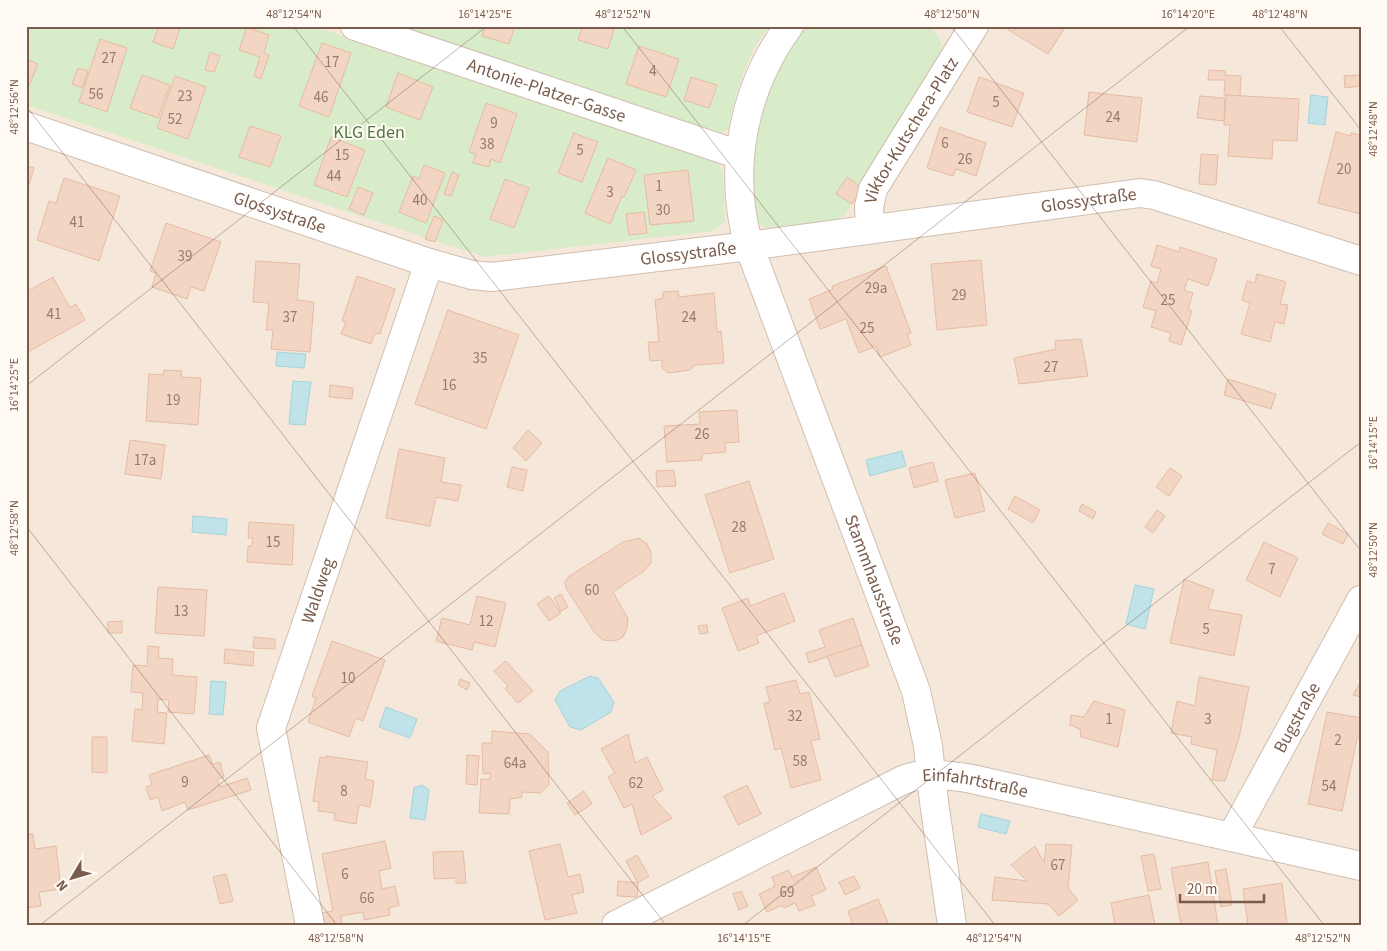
<svg xmlns="http://www.w3.org/2000/svg" width="1387" height="951" viewBox="0 0 1387 951" font-family="'Source Sans 3',sans-serif">
<style>
.residential{fill:#f5e8da}
.green{fill:#d8ecc9}
.water{fill:#bfe3e8;stroke:#a5d3da}
.building{fill:#f3d5c3;stroke:#e6bba3}
.lines{fill:none;stroke-linecap:round;stroke-linejoin:round}
.minor-casing{stroke:#d1beb0;stroke-width:30}
.minor{stroke:#fff;stroke-width:28}
.ticks{fill:none;stroke:#7a5c4d;stroke-width:1;stroke-opacity:0.45}
.labels{text-anchor:middle;dominant-baseline:central;stroke-width:4;stroke-linejoin:round;paint-order:stroke}
.number-label{font-size:15px;fill:#987a6a}
.street-label{font-size:18px;fill:#7a5c4d;stroke:#fffaf3}
.park-label{font-size:18px;fill:#537a41;stroke:#fffaf3}
.neatline{fill:none;stroke:#7a5c4d;stroke-width:2}
.ticks-label{font-size:12px;text-anchor:middle;fill:#7a5c4d}
</style>
<rect width="100%" height="100%" fill="#fdf6ec"/>
<rect class="residential" x="26" y="26" width="1335" height="899"/>
<g class="green">
<polygon points="26,26 313,26 717,161 723,172 725,221 714,231 484,257 26,105"/>
<path d="M396,26H769C746,56 735,93 728,130L718,134Z"/>
<path d="M803,26H929C940,35 943,45 941,58L844,216L830,223L773,231L768,229L758,223L750,194L759,115L786,48Z"/>
</g>
<g class="water">
<polygon points="1311,95 1328,97 1325,125 1308,123"/>
<polygon points="277,352 306,354 304,368 276,366"/>
<polygon points="293,381 311,382 305,425 289,424"/>
<polygon points="902,451 906,466 870,476 866,460"/>
<polygon points="193,516 227,519 226,535 192,532"/>
<polygon points="1135,585 1154,589 1145,629 1126,624"/>
<polygon points="590,676 598,678 614,702 611,712 581,730 570,727 555,700 560,691"/>
<polygon points="211,681 226,682 223,715 209,714"/>
<polygon points="386,707 417,719 410,738 379,727"/>
<polygon points="422,785 429,790 425,820 410,818 414,788"/>
<polygon points="981,814 1010,821 1006,834 978,827"/>
</g>
<g class="building">
<polygon points="159,26 181,26 173,49 153,42"/>
<polygon points="485,26 515,26 509,44 482,36"/>
<polygon points="583,26 615,26 608,49 578,40"/>
<polygon points="1009,26 1066,26 1048,54 1007,29"/>
<polygon points="247,27 269,35 264,53 269,55 261,79 254,76 260,57 239,50"/>
<polygon points="100,39 127,48 107,112 79,102"/>
<polygon points="322,43 351,53 329,117 299,106"/>
<polygon points="639,46 679,59 666,97 626,84"/>
<polygon points="210,52 220,56 214,72 205,70"/>
<polygon points="26,59 38,64 29,86 26,85"/>
<polygon points="78,68 88,71 82,88 72,84"/>
<polygon points="1209,70 1225,71 1225,75 1241,76 1240,96 1224,95 1225,80 1208,80"/>
<polygon points="398,73 433,87 420,120 386,107"/>
<polygon points="142,75 170,85 158,118 130,108"/>
<polygon points="1361,75 1361,86 1345,88 1344,76"/>
<polygon points="175,76 206,87 188,139 157,128"/>
<polygon points="691,77 717,85 709,108 684,100"/>
<polygon points="979,77 1024,93 1012,127 967,112"/>
<polygon points="1089,92 1142,98 1137,142 1084,135"/>
<polygon points="1226,95 1299,99 1297,141 1273,140 1272,159 1228,156 1230,125 1224,125"/>
<polygon points="1200,96 1225,98 1224,121 1197,118"/>
<polygon points="486,103 517,114 500,163 491,159 489,167 473,163 476,154 469,152"/>
<polygon points="250,126 281,136 270,167 239,157"/>
<polygon points="940,127 986,143 976,176 956,169 953,176 927,168"/>
<polygon points="1336,132 1351,136 1351,133 1361,135 1361,214 1318,203"/>
<polygon points="574,133 598,142 582,182 558,173"/>
<polygon points="331,137 365,150 347,197 314,185"/>
<polygon points="1201,154 1218,155 1216,185 1199,184"/>
<polygon points="608,158 636,170 624,197 622,196 610,224 585,213"/>
<polygon points="424,165 445,173 426,223 399,212 413,176 419,179"/>
<polygon points="26,166 34,168 26,195"/>
<polygon points="688,170 694,221 650,225 644,175"/>
<polygon points="452,172 459,175 451,196 444,194"/>
<polygon points="847,177 862,188 852,204 836,194"/>
<polygon points="64,178 120,196 99,261 37,240 49,201 56,203"/>
<polygon points="505,179 529,188 514,228 490,219"/>
<polygon points="358,187 373,193 364,215 349,209"/>
<polygon points="644,212 647,233 629,235 626,214"/>
<polygon points="434,216 443,220 435,242 425,239"/>
<polygon points="166,223 221,242 204,291 191,287 187,299 152,287 156,273 150,271"/>
<polygon points="1157,245 1179,252 1180,247 1217,259 1208,286 1188,279 1184,290 1193,293 1188,309 1192,311 1181,345 1169,341 1171,333 1151,327 1156,311 1143,307 1151,281 1157,283 1161,269 1151,266"/>
<polygon points="981,260 987,325 937,330 931,264"/>
<polygon points="256,261 300,264 297,300 314,302 310,352 271,349 273,330 266,330 269,303 253,302"/>
<polygon points="886,266 911,333 907,334 911,345 880,357 876,346 859,353 846,319 820,329 809,299 833,289 832,286"/>
<polygon points="1257,274 1286,282 1280,304 1288,305 1284,324 1275,322 1270,342 1241,334 1250,303 1242,300 1247,281 1255,283"/>
<polygon points="357,276 395,289 380,334 375,333 371,344 341,334 346,322 342,321"/>
<polygon points="53,277 70,308 76,304 85,320 26,353 26,292"/>
<polygon points="678,291 679,297 714,293 717,332 721,331 724,363 695,365 690,370 668,373 662,368 662,360 650,361 648,342 659,342 655,300 663,298 663,292"/>
<polygon points="448,310 519,335 486,429 415,404"/>
<polygon points="1081,339 1088,376 1019,384 1014,358 1056,349 1055,341"/>
<polygon points="164,370 182,371 181,377 201,378 198,425 146,421 149,374 163,375"/>
<polygon points="1228,379 1276,394 1271,409 1224,395"/>
<polygon points="330,385 353,388 352,399 329,397"/>
<polygon points="737,410 739,442 725,443 726,452 702,454 702,460 667,462 664,426 700,424 699,412"/>
<polygon points="528,430 542,443 526,461 513,448"/>
<polygon points="130,440 165,445 161,479 125,474"/>
<polygon points="399,449 445,458 441,482 461,485 458,501 436,497 430,526 386,518"/>
<polygon points="933,462 938,481 914,488 909,468"/>
<polygon points="512,467 527,470 523,491 507,487"/>
<polygon points="1170,468 1182,476 1169,496 1156,487"/>
<polygon points="674,470 676,486 657,487 656,471"/>
<polygon points="975,473 985,511 955,518 945,480"/>
<polygon points="749,481 774,559 730,573 705,495"/>
<polygon points="1015,496 1040,510 1033,523 1008,509"/>
<polygon points="1082,504 1096,512 1093,519 1079,511"/>
<polygon points="1157,510 1165,516 1153,533 1145,527"/>
<polygon points="249,522 294,525 292,565 247,562 248,546 252,546 253,538 248,538"/>
<polygon points="1328,523 1348,534 1343,544 1322,534"/>
<polygon points="639,538 647,544 651,552 651,563 645,570 613,592 628,619 627,628 623,637 615,641 603,640 595,633 566,588 565,582 568,577 623,542"/>
<polygon points="1264,542 1298,558 1280,597 1246,580"/>
<polygon points="1184,579 1214,590 1208,609 1242,615 1234,656 1170,643"/>
<polygon points="158,587 207,590 204,636 155,633"/>
<polygon points="784,593 795,621 756,636 759,643 738,651 722,608 748,598 750,606"/>
<polygon points="561,594 568,607 561,611 554,598"/>
<polygon points="477,596 506,603 495,647 474,642 472,650 436,641 442,618 470,625"/>
<polygon points="549,596 561,613 549,621 537,604"/>
<polygon points="853,618 862,645 809,663 806,653 825,647 819,630"/>
<polygon points="122,621 122,633 108,633 108,622"/>
<polygon points="707,625 708,633 700,634 698,626"/>
<polygon points="254,637 275,639 275,649 253,648"/>
<polygon points="332,641 385,660 363,721 356,718 349,737 308,722 316,698 312,696"/>
<polygon points="862,645 869,666 835,677 827,656"/>
<polygon points="148,646 159,647 158,658 173,659 172,675 197,677 194,714 168,712 169,700 158,699 157,712 167,713 164,744 132,741 135,709 142,710 143,693 131,692 133,665 147,666"/>
<polygon points="225,649 254,652 253,666 224,663"/>
<polygon points="506,661 533,691 518,703 505,689 508,686 494,671"/>
<polygon points="1199,677 1249,687 1239,738 1225,781 1212,780 1217,750 1191,744 1192,737 1171,733 1177,701 1195,706"/>
<polygon points="460,679 470,683 467,690 458,685"/>
<polygon points="796,680 800,694 809,692 820,739 811,741 821,780 791,788 781,748 775,750 764,703 770,702 766,687"/>
<polygon points="1361,681 1361,697 1353,695"/>
<polygon points="1094,701 1125,710 1118,747 1081,737 1080,729 1070,725 1071,715 1084,717"/>
<polygon points="1327,712 1361,718 1361,739 1357,739 1342,811 1308,804"/>
<polygon points="492,731 530,734 548,752 549,785 540,793 522,792 522,797 510,799 509,814 479,813 481,779 490,779 490,773 483,774 482,743 492,743"/>
<polygon points="628,734 635,763 647,757 663,790 652,796 672,818 641,835 632,804 624,808 608,777 615,773 601,749"/>
<polygon points="92,737 107,737 107,773 92,772"/>
<polygon points="209,755 213,764 220,762 224,777 217,779 220,787 247,778 251,790 188,810 185,802 162,811 158,797 150,800 146,787 152,785 149,775"/>
<polygon points="467,755 479,756 477,785 466,784"/>
<polygon points="326,756 368,762 365,779 374,781 370,807 359,805 356,824 334,820 335,813 318,811 319,802 313,801 320,757 326,758"/>
<polygon points="747,785 761,814 738,825 724,796"/>
<polygon points="584,791 592,804 575,815 567,803"/>
<polygon points="26,834 33,834 35,849 56,846 61,889 39,892 41,906 26,908"/>
<polygon points="385,841 391,868 379,871 382,889 395,886 399,905 389,908 390,915 364,920 363,912 341,916 342,925 323,925 321,913 333,911 322,854"/>
<polygon points="560,844 568,877 580,874 584,892 572,895 577,913 545,920 529,851"/>
<polygon points="1046,844 1072,845 1068,888 1078,900 1059,916 1048,904 992,900 995,877 1027,881 1011,865 1035,846 1044,863"/>
<polygon points="463,851 466,883 456,883 456,878 434,879 433,852"/>
<polygon points="1154,854 1161,889 1148,891 1141,856"/>
<polygon points="637,855 649,876 638,883 626,861"/>
<polygon points="1208,862 1218,925 1181,925 1171,868"/>
<polygon points="816,867 826,890 811,896 815,905 799,911 795,903 784,908 782,905 767,912 759,894 774,887 774,885 775,885 772,877 789,870 792,877"/>
<polygon points="1226,869 1232,905 1221,907 1215,871"/>
<polygon points="226,874 233,901 220,904 213,877"/>
<polygon points="854,876 860,888 845,895 839,882"/>
<polygon points="618,881 638,883 637,897 617,896"/>
<polygon points="1282,883 1287,925 1248,925 1243,889"/>
<polygon points="741,891 748,906 739,910 733,894"/>
<polygon points="1149,895 1155,925 1115,925 1111,903"/>
<polygon points="878,899 889,925 853,925 848,911"/>
</g>
<g class="lines">
<g class="minor-casing">
<g id="minor">
<path id="s1" d="M355,26L740,155"/>
<path id="s2" d="M789,26C743,89 727,170 749,246L916,691L928,746L934,802L952,925"/>
<path id="s3" d="M26,126L429,263L472,275L492,277L749,246L1140,193L1154,195L1361,261"/>
<path id="s4" d="M870,228L869,207L873,189L974,26"/>
<path id="s5" d="M1232,836L1361,600"/>
<path id="s6" d="M310,925L271,728L429,263"/>
<path id="s7" d="M616,925L905,779C927,772 949,775 972,779L1361,866"/>
</g>
</g>
<use href="#minor" class="minor"/>
</g>
<path class="ticks" d="M293,26L995,925M622,26L1324,925M951,26L1361,551M1279,26L1361,130M26,106L666,925M26,386L487,26M26,526L337,925M40,925L1190,26M743,925L1361,442"/>
<g class="labels">
<g class="number-label">
<text x="109" y="58">27</text>
<text x="332" y="62">17</text>
<text x="653" y="71">4</text>
<text x="96" y="94">56</text>
<text x="185" y="96">23</text>
<text x="321" y="97">46</text>
<text x="996" y="102">5</text>
<text x="1113" y="117">24</text>
<text x="175" y="119">52</text>
<text x="494" y="123">9</text>
<text x="945" y="143">6</text>
<text x="487" y="144">38</text>
<text x="580" y="150">5</text>
<text x="342" y="155">15</text>
<text x="965" y="159">26</text>
<text x="1344" y="169">20</text>
<text x="334" y="176">44</text>
<text x="659" y="186">1</text>
<text x="610" y="192">3</text>
<text x="420" y="200">40</text>
<text x="663" y="210">30</text>
<text x="77" y="222">41</text>
<text x="185" y="256">39</text>
<text x="876" y="288">29a</text>
<text x="959" y="295">29</text>
<text x="1168" y="300">25</text>
<text x="54" y="314">41</text>
<text x="290" y="317">37</text>
<text x="689" y="317">24</text>
<text x="867" y="328">25</text>
<text x="480" y="358">35</text>
<text x="1051" y="367">27</text>
<text x="449" y="385">16</text>
<text x="173" y="400">19</text>
<text x="702" y="434">26</text>
<text x="145" y="460">17a</text>
<text x="739" y="527">28</text>
<text x="273" y="542">15</text>
<text x="1272" y="569">7</text>
<text x="592" y="590">60</text>
<text x="181" y="611">13</text>
<text x="486" y="621">12</text>
<text x="1206" y="629">5</text>
<text x="348" y="678">10</text>
<text x="795" y="716">32</text>
<text x="1109" y="719">1</text>
<text x="1208" y="719">3</text>
<text x="1338" y="740">2</text>
<text x="800" y="761">58</text>
<text x="515" y="763">64a</text>
<text x="185" y="782">9</text>
<text x="636" y="783">62</text>
<text x="1329" y="786">54</text>
<text x="344" y="791">8</text>
<text x="1058" y="865">67</text>
<text x="345" y="874">6</text>
<text x="787" y="892">69</text>
<text x="367" y="898">66</text>
</g>
<g class="street-label">
<text stroke="none"><textPath href="#s1" startOffset="202">Antonie-Platzer-Gasse</textPath></text>
<text stroke="none"><textPath href="#s4" startOffset="109">Viktor-Kutschera-Platz</textPath></text>
<text stroke="none"><textPath href="#s3" startOffset="1092">Glossystraße</textPath></text>
<text stroke="none"><textPath href="#s3" startOffset="268">Glossystraße</textPath></text>
<text stroke="none"><textPath href="#s3" startOffset="688">Glossystraße</textPath></text>
<text stroke="none"><textPath href="#s2" startOffset="588">Stammhausstraße</textPath></text>
<text stroke="none"><textPath href="#s6" startOffset="346">Waldweg</textPath></text>
<text stroke="none"><textPath href="#s5" startOffset="135">Bugstraße</textPath></text>
<text stroke="none"><textPath href="#s7" startOffset="395">Einfahrtstraße</textPath></text>
</g>
<g class="park-label">
<text x="369" y="132">KLG Eden</text>
</g>
</g>
<rect width="1387" height="951" fill="none" stroke="#fffaf3" stroke-width="55"/>
<g transform="translate(72 878) rotate(232)" stroke="#fffaf3" stroke-width="4" paint-order="stroke">
<path d="M0-4L9 19L0 12L-9 19Z" fill="#7a5c4d"/>
<text y="-8" font-size="14" font-weight="bold" text-anchor="middle" fill="#7a5c4d">N</text>
</g>
<path d="M1180 894v8h84v-8" fill="none" stroke="#7a5c4d" stroke-width="2.5"/>
<text x="1187" y="894" font-size="15" fill="#7a5c4d" stroke="#fffaf3" stroke-width="4" paint-order="stroke">20 m</text>
<rect x="28" y="28" width="1332" height="896" class="neatline"/>
<g class="ticks-label">
<text x="294" y="18">48°12'54"N</text>
<text x="485" y="18">16°14'25"E</text>
<text x="623" y="18">48°12'52"N</text>
<text x="952" y="18">48°12'50"N</text>
<text x="1188" y="18">16°14'20"E</text>
<text x="1280" y="18">48°12'48"N</text>
<text transform="translate(14 107) rotate(-90)" y="4">48°12'56"N</text>
<text transform="translate(1373 129) rotate(-90)" y="4">48°12'48"N</text>
<text transform="translate(14 385) rotate(-90)" y="4">16°14'25"E</text>
<text transform="translate(1373 443) rotate(-90)" y="4">16°14'15"E</text>
<text transform="translate(14 528) rotate(-90)" y="4">48°12'58"N</text>
<text transform="translate(1373 550) rotate(-90)" y="4">48°12'50"N</text>
<text x="336" y="942">48°12'58"N</text>
<text x="744" y="942">16°14'15"E</text>
<text x="994" y="942">48°12'54"N</text>
<text x="1323" y="942">48°12'52"N</text>
</g>
</svg>
